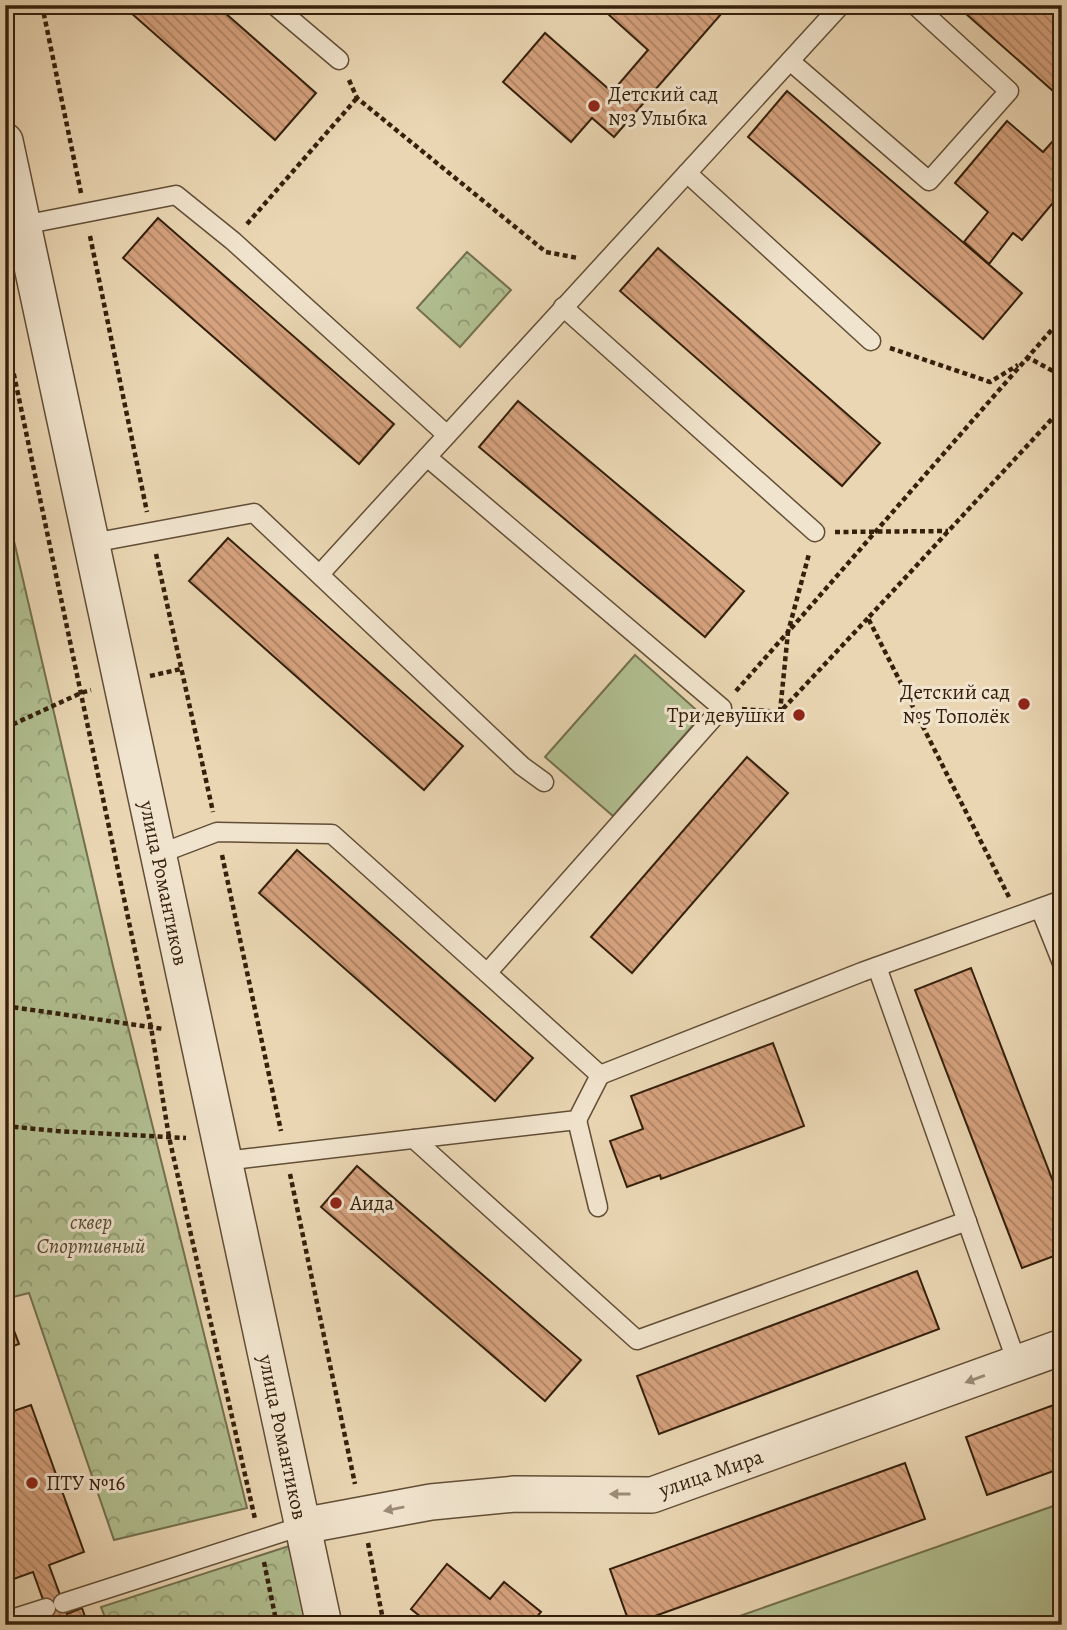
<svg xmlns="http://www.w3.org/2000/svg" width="1067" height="1630" viewBox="0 0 1067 1630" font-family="Alegreya,serif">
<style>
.grass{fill:#b1bf91;stroke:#73704e;stroke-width:2}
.forest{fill:url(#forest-crowns);stroke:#73704e;stroke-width:2}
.building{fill:url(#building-back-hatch);stroke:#35200c;stroke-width:2}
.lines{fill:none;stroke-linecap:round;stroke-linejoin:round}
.service-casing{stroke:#624e36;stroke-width:21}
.minor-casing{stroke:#624e36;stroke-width:38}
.path{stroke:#35200c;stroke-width:4.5;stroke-dasharray:5 3.5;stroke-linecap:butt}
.service{stroke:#f1e4ce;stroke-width:18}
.minor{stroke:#f1e4ce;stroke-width:35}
.oneway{fill:#9c8c77}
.poi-dot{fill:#8f2418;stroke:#f1e4ce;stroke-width:2.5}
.labels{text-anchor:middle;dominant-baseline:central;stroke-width:6;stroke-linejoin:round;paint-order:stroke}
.poi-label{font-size:21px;fill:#35200c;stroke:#f1e4ce;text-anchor:start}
.street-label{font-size:21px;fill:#35200c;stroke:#f1e4ce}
.park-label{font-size:21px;font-style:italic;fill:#54482d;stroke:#f1e4ce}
</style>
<defs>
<pattern id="forest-crowns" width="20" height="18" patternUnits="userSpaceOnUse" patternTransform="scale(1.75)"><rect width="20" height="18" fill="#b1bf91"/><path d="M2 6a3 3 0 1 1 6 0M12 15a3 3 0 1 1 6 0" fill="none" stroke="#919b75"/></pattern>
<pattern id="building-back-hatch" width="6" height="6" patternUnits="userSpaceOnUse" patternTransform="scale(1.75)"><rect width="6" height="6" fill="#d6a27e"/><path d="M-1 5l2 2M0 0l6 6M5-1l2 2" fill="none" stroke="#ae8466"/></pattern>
</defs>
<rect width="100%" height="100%" fill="#ead6b3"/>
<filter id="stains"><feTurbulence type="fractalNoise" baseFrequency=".00286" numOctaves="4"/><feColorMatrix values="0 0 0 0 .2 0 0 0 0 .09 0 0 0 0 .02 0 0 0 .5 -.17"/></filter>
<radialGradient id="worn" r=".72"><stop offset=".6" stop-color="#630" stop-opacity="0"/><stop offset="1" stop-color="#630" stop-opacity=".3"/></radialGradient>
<g class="grass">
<polygon points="635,655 702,715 613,816 545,757"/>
<polygon points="1062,1503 1062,1625 714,1625"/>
</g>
<g class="forest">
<polygon points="467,252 511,290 460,347 417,308"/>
<polygon points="7,511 113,966 247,1508 114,1540 29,1293 5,1299 5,512"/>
<polygon points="289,1546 308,1625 108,1625 101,1607"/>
</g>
<g class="building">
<polygon points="122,5 216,5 316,93 275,140"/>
<polygon points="598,5 729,5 614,137 592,118 571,142 503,82 545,33 612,92 648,50"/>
<polygon points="956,5 1047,5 1062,18 1062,99"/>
<polygon points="787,91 1022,293 983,339 748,137"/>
<polygon points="1007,121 1043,152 1062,131 1062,192 1022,240 1013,233 989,264 964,242 988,212 955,183"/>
<polygon points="158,218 394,424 359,464 123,258"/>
<polygon points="658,248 880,443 842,486 620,291"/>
<polygon points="518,401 744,591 705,637 479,447"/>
<polygon points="228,538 463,746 424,790 189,581"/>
<polygon points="747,757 788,793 632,973 591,937"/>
<polygon points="297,850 533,1058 495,1101 259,893"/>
<polygon points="971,968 1062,1205 1062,1253 1022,1268 915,990"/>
<polygon points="773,1043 804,1126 661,1179 660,1175 627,1187 610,1141 643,1129 631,1096"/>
<polygon points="357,1166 581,1360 545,1401 321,1207"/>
<polygon points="917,1271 939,1329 659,1434 637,1376"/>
<polygon points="7,1312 19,1344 5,1349 5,1313"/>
<polygon points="1062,1402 1062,1468 987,1495 966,1437"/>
<polygon points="31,1405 84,1552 49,1565 67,1614 82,1608 88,1625 35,1625 50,1619 33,1572 8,1581 5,1573 5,1414"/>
<polygon points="905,1463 925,1519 630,1625 610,1569"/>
<polygon points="447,1564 490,1599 504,1582 541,1612 530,1625 431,1625 411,1609"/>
</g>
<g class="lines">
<g class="service-casing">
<g id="service">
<polyline points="274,5 339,60"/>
<polyline points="790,61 929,181 1009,91 915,5"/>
<polyline points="687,173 871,341"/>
<polyline points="23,225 176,195 233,241 447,435"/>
<polyline points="563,307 815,532"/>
<polyline points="92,543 254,513 522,766 544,782"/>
<polyline points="320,574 427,457"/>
<polyline points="159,854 217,832 332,834 487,973"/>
<polyline points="1040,908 1062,963"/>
<polyline points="877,967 1017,1363"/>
<polyline points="600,1075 862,972 1062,900"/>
<polyline points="577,1120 598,1207"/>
<polyline points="414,1139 637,1340 967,1221"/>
<polyline points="224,1161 577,1120 600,1075 487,973 722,708 427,457 841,5"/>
<polyline points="63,1603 302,1526"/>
<polyline points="5,1621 46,1608"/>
</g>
</g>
<g class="minor-casing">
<g id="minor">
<polyline points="5,141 324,1625"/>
<polyline points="302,1526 431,1502 515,1494 652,1495 1062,1347"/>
</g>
</g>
<g class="path">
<polyline points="42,5 81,193"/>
<polyline points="349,80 357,98 546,252 578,258"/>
<polyline points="247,224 357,98"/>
<polyline points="90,236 147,512"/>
<polyline points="5,332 151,1027 169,1137 255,1519"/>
<polyline points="890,348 990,382 1018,365"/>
<polyline points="1026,360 1029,358 1062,376"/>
<polyline points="835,532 948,531"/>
<polyline points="156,554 213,812"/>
<polyline points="150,676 181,669"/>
<polyline points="736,691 788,632 809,554"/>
<polyline points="742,709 780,712 868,618"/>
<polyline points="780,712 788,632 1062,318"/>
<polyline points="5,728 81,693 91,690"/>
<polyline points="222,855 281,1131"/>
<polyline points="1009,897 868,618 1062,408"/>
<polyline points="5,1006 164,1029"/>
<polyline points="5,1126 57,1131 186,1138"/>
<polyline points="290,1174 355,1484"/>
<polyline points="368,1543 384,1625"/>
<polyline points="264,1562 277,1625"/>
</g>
<use href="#service" class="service"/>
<use href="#minor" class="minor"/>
</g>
<defs><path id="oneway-solid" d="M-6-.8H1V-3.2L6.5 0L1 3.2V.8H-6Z" transform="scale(1.75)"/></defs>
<g class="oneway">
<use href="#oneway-solid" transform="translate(975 1379) rotate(160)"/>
<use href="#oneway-solid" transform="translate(620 1494) rotate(-180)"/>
<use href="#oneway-solid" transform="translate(394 1509) rotate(169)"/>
</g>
<g class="poi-dot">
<circle cx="594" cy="106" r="7"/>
<circle cx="1024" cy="704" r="7"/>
<circle cx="799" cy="715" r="7"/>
<circle cx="336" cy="1203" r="7"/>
<circle cx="32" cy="1483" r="7"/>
</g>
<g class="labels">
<g class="poi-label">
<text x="608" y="94">Детский сад<tspan x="608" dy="24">№3 Улыбка</tspan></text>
<text x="1010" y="692" text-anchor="end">Детский сад<tspan x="1010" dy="24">№5 Тополёк</tspan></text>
<text x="785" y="715" text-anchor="end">Три девушки</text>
<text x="350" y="1203">Аида</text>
<text x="46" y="1483">ПТУ №16</text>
</g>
<g class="street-label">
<text transform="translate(164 883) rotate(78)">улица Романтиков</text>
<text transform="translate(283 1437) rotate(78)">улица Романтиков</text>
<text transform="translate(711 1473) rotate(-19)">улица Мира</text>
</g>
<g class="park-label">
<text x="91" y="1222">сквер<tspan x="91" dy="24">Спортивный</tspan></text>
</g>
</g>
<rect width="1067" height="1630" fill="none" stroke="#ead6b3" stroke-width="28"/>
<rect x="7" y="7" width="1053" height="1616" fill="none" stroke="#35200c" stroke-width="3.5"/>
<rect x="14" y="14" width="1039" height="1602" fill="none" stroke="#35200c" stroke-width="2"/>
<rect width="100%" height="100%" filter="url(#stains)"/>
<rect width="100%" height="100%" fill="url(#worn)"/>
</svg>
